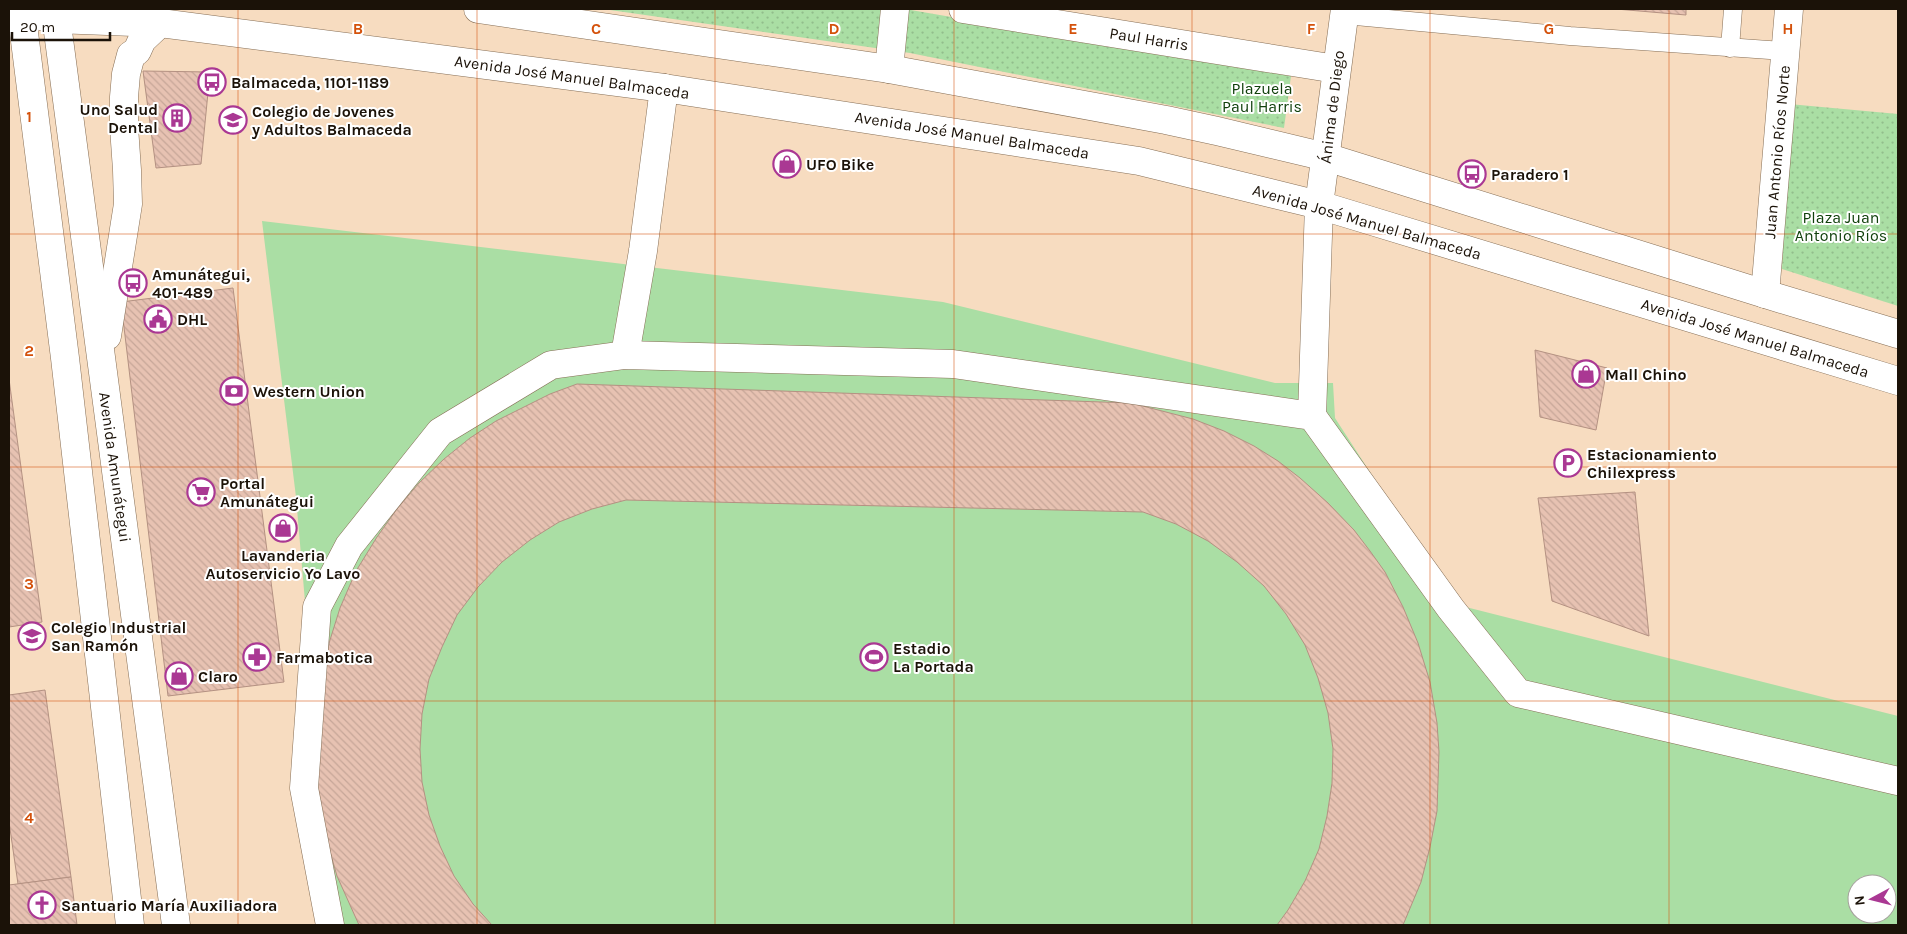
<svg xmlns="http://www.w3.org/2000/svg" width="1907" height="934" viewBox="0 0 1907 934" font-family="Karla,sans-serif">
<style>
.grass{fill:#aadea4;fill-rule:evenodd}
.park{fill:url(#park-dots)}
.building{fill:url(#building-back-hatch);stroke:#b49182}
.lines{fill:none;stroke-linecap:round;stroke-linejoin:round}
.lane-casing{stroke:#866e55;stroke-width:19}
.street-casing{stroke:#866e55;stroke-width:29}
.primary-casing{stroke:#866e55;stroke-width:29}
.lane{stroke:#fff;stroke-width:18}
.street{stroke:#fff;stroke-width:28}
.primary{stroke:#fff;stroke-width:28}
.grid{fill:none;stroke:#d4520c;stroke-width:1;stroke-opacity:0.55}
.labels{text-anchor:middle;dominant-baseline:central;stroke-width:4;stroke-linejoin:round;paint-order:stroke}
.street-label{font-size:16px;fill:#1b1208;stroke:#fff}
.poi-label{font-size:16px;font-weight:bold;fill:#1b1208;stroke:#fff;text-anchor:start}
.park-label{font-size:16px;fill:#10400b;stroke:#fff}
.grid-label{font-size:16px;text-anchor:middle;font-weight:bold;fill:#d4520c;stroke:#fff;stroke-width:4;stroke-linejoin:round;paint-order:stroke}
</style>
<defs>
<pattern id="park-dots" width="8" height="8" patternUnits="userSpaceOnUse" patternTransform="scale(1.25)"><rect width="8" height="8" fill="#aadea4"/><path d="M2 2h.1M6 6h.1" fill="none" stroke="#92bd8c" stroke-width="1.8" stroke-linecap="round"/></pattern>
<pattern id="building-back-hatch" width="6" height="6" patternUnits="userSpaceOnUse" patternTransform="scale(1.25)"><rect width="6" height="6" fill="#e7c2b2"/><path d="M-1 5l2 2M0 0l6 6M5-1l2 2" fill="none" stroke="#c6a698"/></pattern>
</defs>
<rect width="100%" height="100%" fill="#f7dcc0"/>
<path class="grass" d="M262,221L943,302L1275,383H1333L1335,418L1421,551L1446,602L1898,716V925H341L331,856L325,834L296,497ZM1857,884H1887V914H1857Z"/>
<g class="park">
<polygon points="603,9 905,9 1291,76 1284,128 910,53"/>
<polygon points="1789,104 1898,114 1898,306 1782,269"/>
</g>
<g class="building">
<polygon points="1616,9 1686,9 1686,15"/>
<polygon points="143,71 210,72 201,164 156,168"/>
<polygon points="233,288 284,682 168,696 121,302"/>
<polygon points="1535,350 1607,368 1596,430 1540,417"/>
<polygon points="9,379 42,622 9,627"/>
<polygon points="577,384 1131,403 1193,419 1224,431 1254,446 1278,461 1300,478 1328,503 1354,530 1370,551 1385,572 1403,607 1418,643 1430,682 1437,723 1439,752 1437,811 1430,847 1421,882 1403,925 1277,925 1288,910 1305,881 1319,849 1327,816 1332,783 1333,749 1328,713 1318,678 1305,645 1286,614 1264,586 1237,562 1208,541 1176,524 1143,512 626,500 592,509 559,522 530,540 502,562 478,587 457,615 442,647 429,679 422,714 420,749 422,782 429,815 440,846 454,876 473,904 492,925 359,925 337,876 325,834 318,795 314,756 322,672 330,640 340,608 356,571 377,537 397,509 419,483 444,459 470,438 496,421 550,394"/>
<polygon points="1635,492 1649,636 1552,601 1538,498"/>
<polygon points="45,690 71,877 18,884 9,822 9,695"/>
<polygon points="71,877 77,925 9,925 9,885"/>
</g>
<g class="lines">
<g class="lane-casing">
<g id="lane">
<polyline points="1345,15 1570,36 1785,51"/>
<polyline points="1730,48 1733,9"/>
</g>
</g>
<g class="street-casing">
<g id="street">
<polyline points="963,9 1336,69"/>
<polyline points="889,69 895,9"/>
<polyline points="1765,294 1789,9"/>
<polyline points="625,355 643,251 664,88"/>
<polyline points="1312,416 1319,205 1345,9"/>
<polyline points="330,925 304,788 317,607 349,546 440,432 551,365 625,355 953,364 1312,416 1451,609 1518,693 1898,781"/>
</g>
</g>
<g class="primary-casing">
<g id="primary">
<polyline points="21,9 65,358 130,925"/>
<polyline points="55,9 176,925"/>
<polyline points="478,9 889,69 1166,120 1217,131 1326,157 1765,294 1898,334"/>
<polyline points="9,13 22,12 55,19 160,23 664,88 1139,161 1319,205 1898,381"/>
<polyline points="107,336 128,204 127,170 124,127 124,97 126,74 131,55 137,51 142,40 160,23"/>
</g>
</g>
<use href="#lane" class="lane"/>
<use href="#street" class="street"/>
<use href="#primary" class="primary"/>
</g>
<path class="grid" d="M238,9V925M477,9V925M715,9V925M954,9V925M1192,9V925M1430,9V925M1669,9V925M9,234H1898M9,467H1898M9,701H1898"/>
<defs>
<g id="bus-ring" transform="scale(1.4375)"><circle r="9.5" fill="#fff" stroke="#aa3893" stroke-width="1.5"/><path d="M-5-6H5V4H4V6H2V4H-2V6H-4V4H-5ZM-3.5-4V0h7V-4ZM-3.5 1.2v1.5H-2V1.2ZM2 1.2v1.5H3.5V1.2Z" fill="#aa3893"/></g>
<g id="building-ring" transform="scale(1.4375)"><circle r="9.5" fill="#fff" stroke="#aa3893" stroke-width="1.5"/><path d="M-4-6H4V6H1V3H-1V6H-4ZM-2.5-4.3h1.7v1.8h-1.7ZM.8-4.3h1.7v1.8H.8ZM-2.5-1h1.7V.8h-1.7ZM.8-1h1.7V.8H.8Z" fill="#aa3893"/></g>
<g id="school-ring" transform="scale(1.4375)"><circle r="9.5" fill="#fff" stroke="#aa3893" stroke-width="1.5"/><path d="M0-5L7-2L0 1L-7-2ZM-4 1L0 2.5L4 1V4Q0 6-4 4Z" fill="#aa3893"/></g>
<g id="shop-ring" transform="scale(1.4375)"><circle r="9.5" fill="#fff" stroke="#aa3893" stroke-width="1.5"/><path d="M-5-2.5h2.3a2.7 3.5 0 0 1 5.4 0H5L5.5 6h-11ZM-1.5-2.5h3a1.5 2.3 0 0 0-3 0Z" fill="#aa3893"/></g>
<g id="civic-ring" transform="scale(1.4375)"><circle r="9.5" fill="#fff" stroke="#aa3893" stroke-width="1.5"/><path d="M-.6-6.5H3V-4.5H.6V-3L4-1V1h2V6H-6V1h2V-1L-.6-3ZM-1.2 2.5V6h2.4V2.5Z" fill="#aa3893"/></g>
<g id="bank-ring" transform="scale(1.4375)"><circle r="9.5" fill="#fff" stroke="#aa3893" stroke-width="1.5"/><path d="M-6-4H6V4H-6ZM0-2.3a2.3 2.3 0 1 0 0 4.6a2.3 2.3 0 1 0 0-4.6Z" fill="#aa3893"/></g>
<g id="parking-ring" transform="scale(1.4375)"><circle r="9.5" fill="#fff" stroke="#aa3893" stroke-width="1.5"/><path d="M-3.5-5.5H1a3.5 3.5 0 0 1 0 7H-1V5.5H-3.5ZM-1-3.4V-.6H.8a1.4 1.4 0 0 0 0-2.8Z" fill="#aa3893"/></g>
<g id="supermarket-ring" transform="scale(1.4375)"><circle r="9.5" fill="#fff" stroke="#aa3893" stroke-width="1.5"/><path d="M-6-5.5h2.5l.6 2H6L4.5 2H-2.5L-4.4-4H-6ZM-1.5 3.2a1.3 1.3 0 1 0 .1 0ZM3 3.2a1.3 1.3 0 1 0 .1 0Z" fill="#aa3893"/></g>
<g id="pharmacy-ring" transform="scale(1.4375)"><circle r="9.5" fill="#fff" stroke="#aa3893" stroke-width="1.5"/><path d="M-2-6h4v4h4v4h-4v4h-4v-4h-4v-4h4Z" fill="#aa3893"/></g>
<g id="stadium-ring" transform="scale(1.4375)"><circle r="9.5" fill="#fff" stroke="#aa3893" stroke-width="1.5"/><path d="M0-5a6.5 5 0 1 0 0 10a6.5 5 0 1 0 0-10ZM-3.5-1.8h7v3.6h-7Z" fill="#aa3893"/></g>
<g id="church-ring" transform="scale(1.4375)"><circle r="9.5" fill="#fff" stroke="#aa3893" stroke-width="1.5"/><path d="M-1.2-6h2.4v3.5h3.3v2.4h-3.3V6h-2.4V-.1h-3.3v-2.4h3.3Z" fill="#aa3893"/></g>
</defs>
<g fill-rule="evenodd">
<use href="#bus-ring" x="212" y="82"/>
<use href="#building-ring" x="177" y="118"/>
<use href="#school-ring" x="233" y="120"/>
<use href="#shop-ring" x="787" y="164"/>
<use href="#bus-ring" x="1472" y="174"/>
<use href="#bus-ring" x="133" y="283"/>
<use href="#civic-ring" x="158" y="319"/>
<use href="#shop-ring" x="1586" y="374"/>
<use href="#bank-ring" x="234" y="391"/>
<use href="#parking-ring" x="1568" y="463"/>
<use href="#supermarket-ring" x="201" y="492"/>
<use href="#shop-ring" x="283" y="528"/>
<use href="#school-ring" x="32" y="636"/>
<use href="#pharmacy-ring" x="257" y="657"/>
<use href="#stadium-ring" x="874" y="657"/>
<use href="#shop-ring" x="179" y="676"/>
<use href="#church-ring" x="42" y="905"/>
</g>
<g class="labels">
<g class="street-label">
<text transform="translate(1149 39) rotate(9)">Paul Harris</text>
<text transform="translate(572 77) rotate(8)">Avenida José Manuel Balmaceda</text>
<text transform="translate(1332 107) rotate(-83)">Ánima de Diego</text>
<text transform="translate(972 135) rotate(9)">Avenida José Manuel Balmaceda</text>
<text transform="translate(1777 152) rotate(-85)">Juan Antonio Ríos Norte</text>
<text transform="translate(1367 222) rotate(16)">Avenida José Manuel Balmaceda</text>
<text transform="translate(1755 338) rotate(17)">Avenida José Manuel Balmaceda</text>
<text transform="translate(115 467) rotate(82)">Avenida Amunátegui</text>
</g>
<g class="poi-label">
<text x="231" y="82">Balmaceda, 1101-1189</text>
<text x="158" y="109" text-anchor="end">Uno Salud<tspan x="158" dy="18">Dental</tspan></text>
<text x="252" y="111">Colegio de Jovenes<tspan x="252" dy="18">y Adultos Balmaceda</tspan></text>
<text x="806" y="164">UFO Bike</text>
<text x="1491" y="174">Paradero 1</text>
<text x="152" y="274">Amunátegui,<tspan x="152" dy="18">401-489</tspan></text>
<text x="177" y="319">DHL</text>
<text x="1605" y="374">Mall Chino</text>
<text x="253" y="391">Western Union</text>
<text x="1587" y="454">Estacionamiento<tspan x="1587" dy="18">Chilexpress</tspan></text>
<text x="220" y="483">Portal<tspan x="220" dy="18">Amunátegui</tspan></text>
<text x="283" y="555" text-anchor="middle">Lavanderia<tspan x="283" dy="18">Autoservicio Yo Lavo</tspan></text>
<text x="51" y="627">Colegio Industrial<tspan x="51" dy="18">San Ramón</tspan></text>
<text x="893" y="648">Estadio<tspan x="893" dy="18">La Portada</tspan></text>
<text x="276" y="657">Farmabotica</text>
<text x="198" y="676">Claro</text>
<text x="61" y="905">Santuario María Auxiliadora</text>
</g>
<g class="park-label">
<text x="1262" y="88">Plazuela<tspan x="1262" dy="18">Paul Harris</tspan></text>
<text x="1841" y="217">Plaza Juan<tspan x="1841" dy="18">Antonio Ríos</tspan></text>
</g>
</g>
<g class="grid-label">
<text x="358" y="34">B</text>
<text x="596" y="34">C</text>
<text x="834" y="34">D</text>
<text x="1073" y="34">E</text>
<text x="1311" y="34">F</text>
<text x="1549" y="34">G</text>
<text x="1788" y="34">H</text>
<text x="29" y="122">1</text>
<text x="29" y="356">2</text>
<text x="29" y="589">3</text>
<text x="29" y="823">4</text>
</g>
<rect width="1907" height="934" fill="none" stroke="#1b1208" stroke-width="20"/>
<g transform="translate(1872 899) rotate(263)"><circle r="24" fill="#ffffff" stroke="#a4a09c"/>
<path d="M0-4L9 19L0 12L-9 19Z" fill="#aa3893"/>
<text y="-8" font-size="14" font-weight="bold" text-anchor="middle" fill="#1b1208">N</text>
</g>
<path d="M12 32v8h98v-8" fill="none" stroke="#1b1208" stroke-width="2.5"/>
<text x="20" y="32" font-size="15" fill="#1b1208" stroke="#ffffff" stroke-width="4" paint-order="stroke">20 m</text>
</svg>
